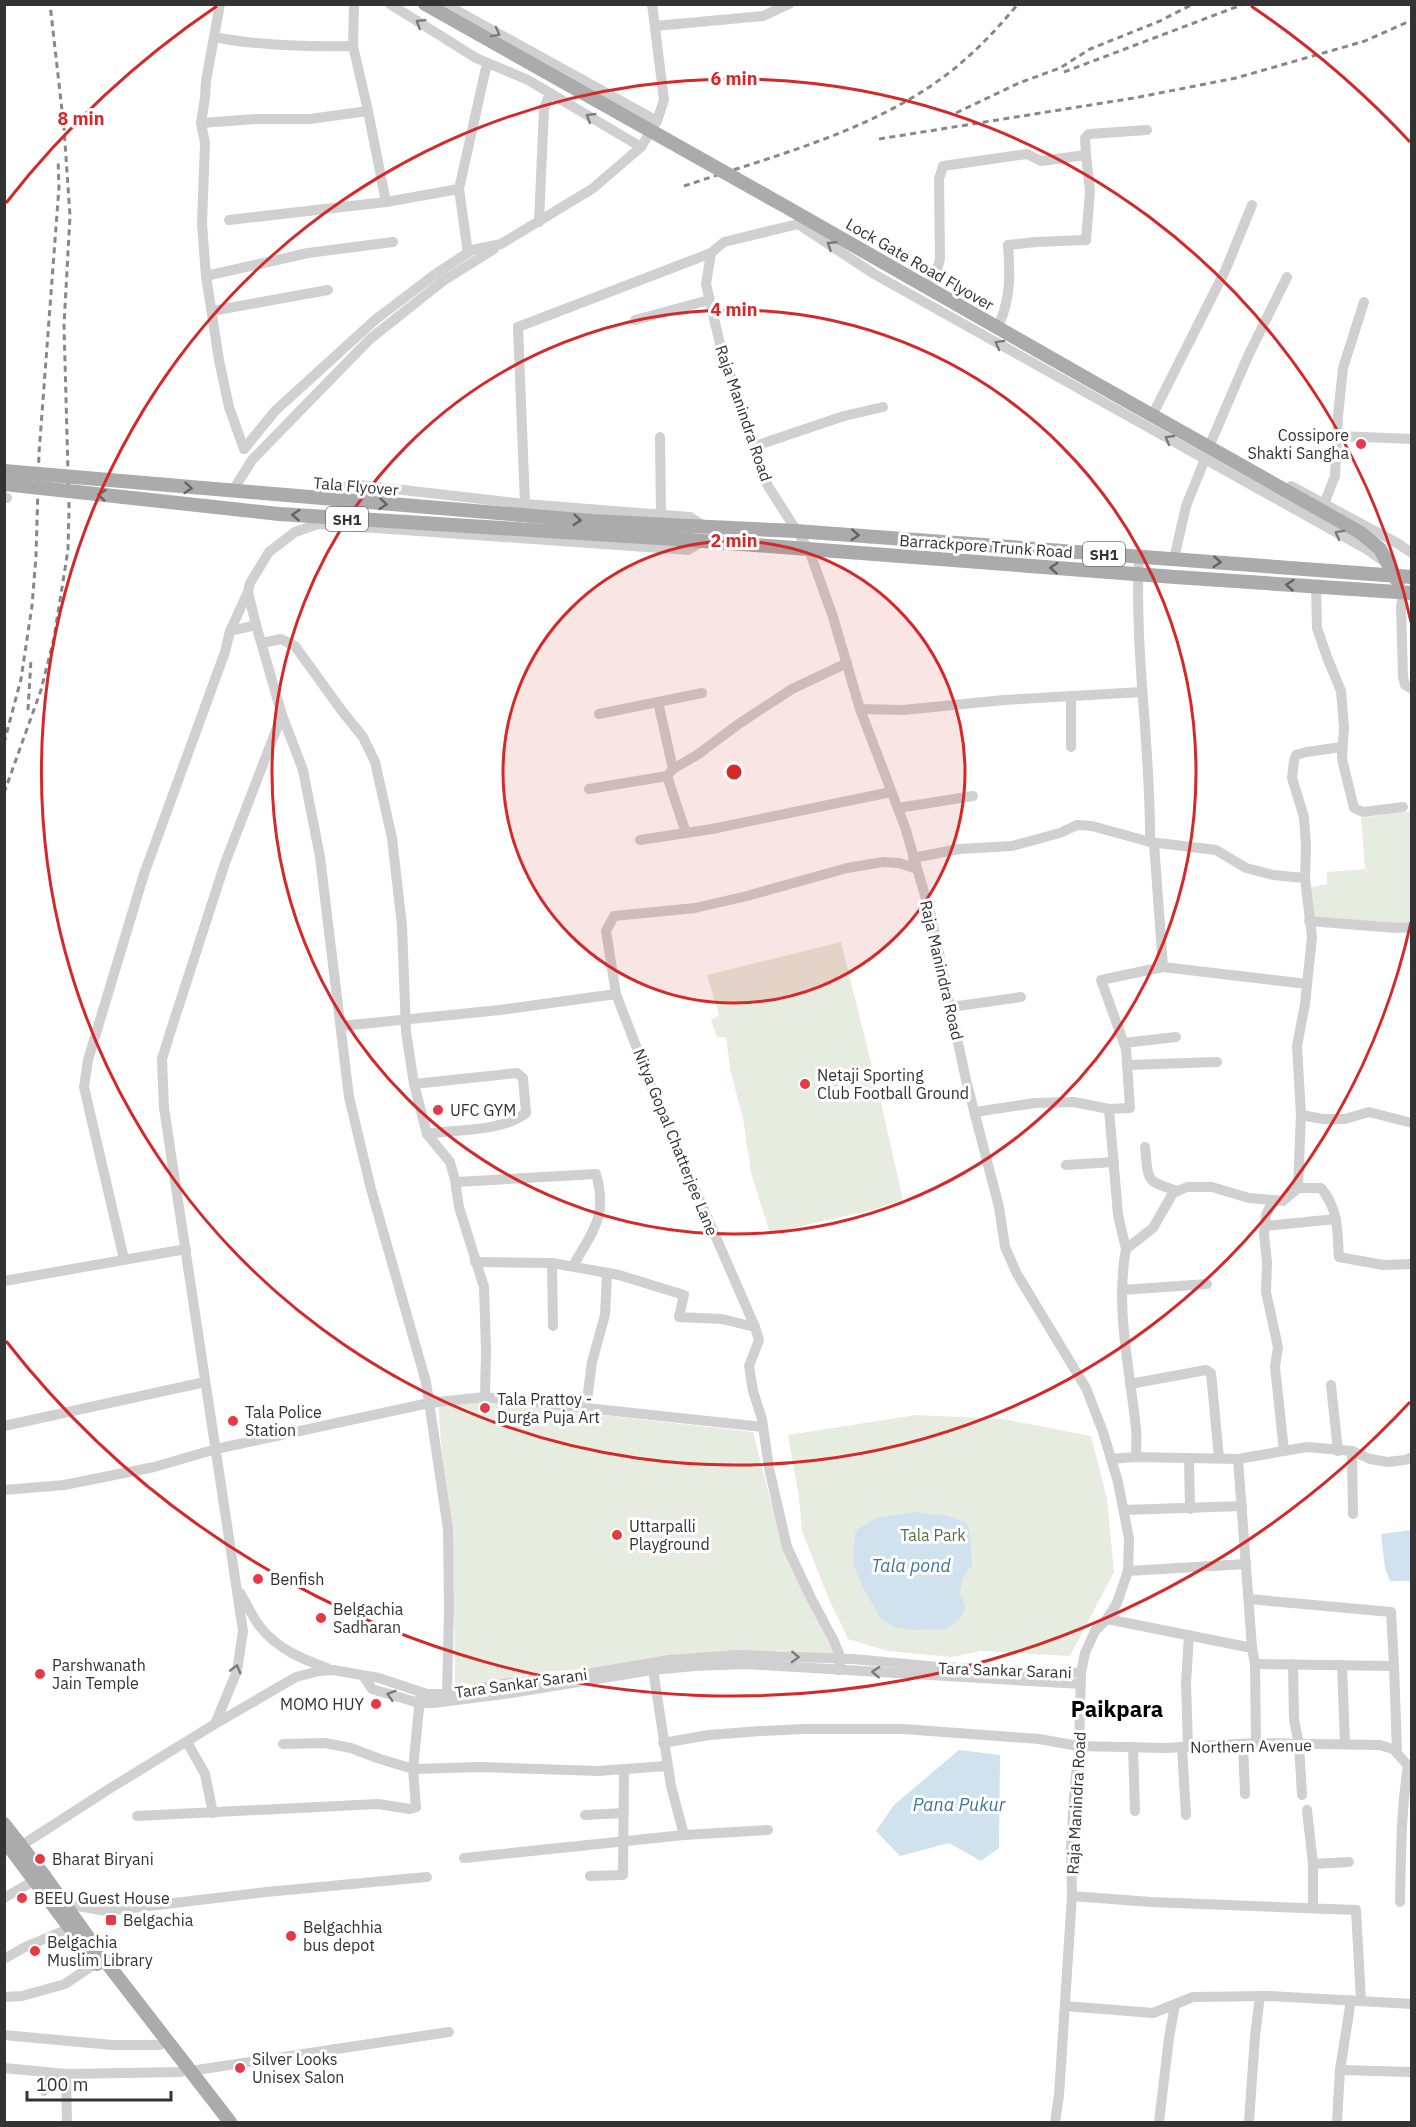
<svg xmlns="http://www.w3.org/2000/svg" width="1416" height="2127" viewBox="0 0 1416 2127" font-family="'IBM Plex Sans',sans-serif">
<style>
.green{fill:#e6ecdf}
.water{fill:#cfe2ee}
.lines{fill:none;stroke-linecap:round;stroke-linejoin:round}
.minor{stroke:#d0d0d0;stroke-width:10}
.major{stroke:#ababab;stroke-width:14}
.rail{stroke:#888;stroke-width:3;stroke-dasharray:6 4.5;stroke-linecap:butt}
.major-bridge{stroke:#ababab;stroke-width:14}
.oneway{stroke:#7a7a7a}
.oneway2{stroke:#636363}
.ring{fill:none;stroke:#d62828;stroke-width:3}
.poi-dot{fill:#e63946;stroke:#fff;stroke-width:2}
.labels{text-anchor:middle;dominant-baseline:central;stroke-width:6;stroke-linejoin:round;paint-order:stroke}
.shield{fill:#fff;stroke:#707070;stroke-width:1.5}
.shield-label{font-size:15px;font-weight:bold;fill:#333}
.street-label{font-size:16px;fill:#333;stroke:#fff}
.poi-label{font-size:16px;fill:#333;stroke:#fff;text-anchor:start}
.park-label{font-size:16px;fill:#56703f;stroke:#fff}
.water-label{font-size:18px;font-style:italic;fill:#3f7597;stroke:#fff}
.district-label{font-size:22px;font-weight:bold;fill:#000;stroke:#fff}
.centre{fill:#d62828;stroke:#fff;stroke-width:3}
.ring-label{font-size:18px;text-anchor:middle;font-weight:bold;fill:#d62828;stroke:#fff;stroke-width:6;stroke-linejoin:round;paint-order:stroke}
</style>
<rect width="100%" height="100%" fill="#fff"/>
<g class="green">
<polygon points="1411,811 1411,927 1309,921 1307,888 1327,884 1327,872 1365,869 1361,818"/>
<polygon points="841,942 879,1094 903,1200 868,1211 770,1233 751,1173 743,1118 731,1073 726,1037 717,1037 711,1020 719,1015 707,975"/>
<path d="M486,1402L753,1432L770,1498L805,1597L824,1633L841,1659L815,1658L780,1650L751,1655C679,1662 607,1666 536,1673C509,1676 481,1689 455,1682C454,1629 455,1577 451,1525C448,1485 439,1447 439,1407Z"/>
<polygon points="916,1415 1003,1419 1091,1436 1107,1499 1114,1572 1070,1656 981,1651 952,1657 888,1651 848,1639 828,1597 802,1531 799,1498 788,1435"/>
</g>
<g class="water">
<polygon points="913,1512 947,1516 967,1523 970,1533 972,1565 962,1579 960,1593 965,1606 961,1618 946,1629 916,1630 896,1628 881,1619 862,1586 853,1563 855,1531 876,1518"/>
<polygon points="1411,1530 1411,1581 1390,1581 1385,1568 1381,1534"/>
<polygon points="959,1750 1000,1755 999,1848 981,1861 949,1843 900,1856 876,1831 894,1805"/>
</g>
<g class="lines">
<g class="minor">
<polyline points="220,4 206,81 205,98 201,123 205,143 202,224 206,276 219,360 229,407 244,449"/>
<polyline points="354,4 353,46 368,111 386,202"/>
<polyline points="390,4 476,58 528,80 641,147"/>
<polyline points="445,4 657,121"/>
<polyline points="655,26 763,16 789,4"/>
<path d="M214,37C260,46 306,47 353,46"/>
<polyline points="201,123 257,119 310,119 368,111"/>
<polyline points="1086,155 1085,138 1089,134 1147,130"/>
<polyline points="229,220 386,202 459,189"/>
<polyline points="539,222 544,109 550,93"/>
<polyline points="814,222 798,224 724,242 711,253 706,284 720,344 768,486 809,550 833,617 860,709 905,827 931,916 966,1080 999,1207 1005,1247 1017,1274 1086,1388 1103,1432 1118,1482 1129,1539 1128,1571 1117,1603 1107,1619 1095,1631 1085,1653 1081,1673 1079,1746 1074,1795 1071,1850 1072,1896 1059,2095 1055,2122"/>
<polyline points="798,224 874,274 1366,549 1386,563"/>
<polyline points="468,253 459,189 487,63"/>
<polyline points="206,276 308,253 393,242"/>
<path d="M930,281L937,270L940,259L939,179L943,166L1027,154L1041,161L1086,155L1090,191L1086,240L1036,242L1008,245C1010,272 1011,296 1000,322"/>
<polyline points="212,311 328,290"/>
<polyline points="635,320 709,300"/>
<polyline points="1155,410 1225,271 1252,205"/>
<polyline points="1338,436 1412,439"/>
<polyline points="660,437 661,514"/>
<polyline points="1211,442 1248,356 1287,277"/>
<polyline points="755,446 844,416 883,407"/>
<polyline points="244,449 275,411 375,320 434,275 472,250 501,244 592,189 641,147 657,121 664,100 652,4"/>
<polyline points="1291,486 1397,543 1412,553"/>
<polyline points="232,492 252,460 370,339 443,281 494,249"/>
<polyline points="4,497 7,498"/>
<polyline points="525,504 518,327 711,253"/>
<polyline points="1324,504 1335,476 1338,416 1343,368 1364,302"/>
<polyline points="343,526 345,487 351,484 525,504 690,517 705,527"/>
<path d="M1139,557C1134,652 1151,747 1150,842"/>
<polyline points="1174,559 1186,506 1205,459"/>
<polyline points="1316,587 1317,628 1327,657 1341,691 1344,727 1342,759 1354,808 1363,812 1403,807"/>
<polyline points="1403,593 1401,607 1403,677 1405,685 1412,689"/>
<polyline points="230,631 248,592"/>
<polyline points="262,643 281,639 295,646 342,711 363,737 375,762 392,838 402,926 406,1032 414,1084 427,1134 450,1162 455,1180 459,1207 484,1287 486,1350 485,1397"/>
<polyline points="1071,696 1071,747"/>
<polyline points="658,702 673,769"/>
<polyline points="860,709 903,710 1004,700 1142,692"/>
<polyline points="599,714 702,693"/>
<polyline points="667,776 686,833"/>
<polyline points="589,789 667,776 673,769 697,755 740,723 792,689 847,663"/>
<polyline points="898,808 973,796"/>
<polyline points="640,840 712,829 891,792"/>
<polyline points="913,858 959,849 1012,846 1060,833 1077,825 1092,826 1150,842 1216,850 1246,868 1273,875 1305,878"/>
<polyline points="1309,921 1396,928 1412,927"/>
<polyline points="1163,967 1307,984"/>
<polyline points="951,1007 1021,997"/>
<polyline points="341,1026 500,1010 616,994"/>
<polyline points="1124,1043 1176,1037"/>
<polyline points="1127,1065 1217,1062"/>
<path d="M414,1084L517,1073L523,1078L526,1113C502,1132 457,1129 427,1134"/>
<polyline points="975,1112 1035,1103 1074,1102 1109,1109"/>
<polyline points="1301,1115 1323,1119 1345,1119 1369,1112 1412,1123"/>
<path d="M1145,1147C1149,1181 1144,1181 1178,1191"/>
<polyline points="1066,1165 1114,1162"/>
<path d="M456,1182L596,1174C608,1217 593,1230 573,1266"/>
<path d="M1298,1188H1321C1339,1210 1337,1230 1339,1257L1383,1265L1412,1264"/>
<polyline points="1273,1200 1266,1215 1264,1234 1267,1262 1266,1292 1278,1347 1275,1367 1284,1451"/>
<polyline points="1265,1226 1336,1219"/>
<polyline points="1126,1249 1118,1215 1109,1109 1130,1108 1126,1049 1101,980 1163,967 1154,843"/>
<polyline points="124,1259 84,1087 88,1060 144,874 225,652 230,631 256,625"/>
<polyline points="475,1262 552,1263 619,1275 684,1295 679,1317 722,1319 755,1327"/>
<polyline points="552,1263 553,1326"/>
<polyline points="4,1281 186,1249"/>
<polyline points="1122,1290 1207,1284"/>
<polyline points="1130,1384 1206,1370 1211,1373 1219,1458"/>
<polyline points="1331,1385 1338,1451"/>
<polyline points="586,1408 592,1362 605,1315 607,1273"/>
<polyline points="4,1426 205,1382"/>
<polyline points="1352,1451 1353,1514"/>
<path d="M1136,1457C1136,1447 1137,1438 1136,1429C1130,1369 1115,1309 1126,1249L1153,1228L1173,1193L1187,1187H1212L1249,1198L1283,1201L1298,1188L1301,1115L1297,1046L1305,1004L1312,937L1305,878L1306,846L1304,817L1292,778L1294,761L1296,755L1306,752L1342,747"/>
<polyline points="1189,1458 1190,1509"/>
<polyline points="1111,1459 1136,1457 1238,1459 1307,1447 1352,1451 1370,1459 1388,1462 1405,1460 1412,1457"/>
<polyline points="1238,1459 1252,1648"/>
<polyline points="4,1490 64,1485 154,1467 216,1449 429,1403 485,1397 763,1427"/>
<polyline points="1124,1510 1242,1506"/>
<polyline points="1128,1571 1246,1564"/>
<path d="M240,1593C247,1604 253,1619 262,1629C278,1649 304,1660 327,1668"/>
<polyline points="1249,1599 1391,1612 1394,1666"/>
<polyline points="1107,1619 1252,1648 1255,1664 1256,1743"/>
<polyline points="652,1663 671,1786 684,1835"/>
<polyline points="1255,1664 1394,1666 1397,1752"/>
<polyline points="1293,1664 1294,1720 1299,1744 1302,1795"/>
<polyline points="1342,1665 1345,1744"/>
<polyline points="838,1670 841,1659 834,1641 811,1598 787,1547 769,1468 762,1419 753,1391 749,1366 759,1340 755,1327 661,1111 616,994 606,931 614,916 695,908 747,896 847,868 883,862 899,863 917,869"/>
<polyline points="364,1677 372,1689 419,1703 434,1703 511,1693 652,1670 695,1666 745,1664 1081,1684"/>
<polyline points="447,1694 449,1608 448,1529 426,1382 371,1189 349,1097 320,857 303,770 282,715 256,625 248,592 250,583 269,552 295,532 318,524 688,550 703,541"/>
<polyline points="420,1698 413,1769 480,1767 598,1771 667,1766"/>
<polyline points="215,1724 237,1671 243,1631 164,1108 162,1059 170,1033 225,863 282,715"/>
<polyline points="187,1742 205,1774 213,1813"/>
<polyline points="663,1743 709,1735 760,1731 804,1729 903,1729 1039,1739 1079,1746 1165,1748 1256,1743 1380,1745 1393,1749 1412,1770"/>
<polyline points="1243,1744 1245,1794"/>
<polyline points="1133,1747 1135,1811"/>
<polyline points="1182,1747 1186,1815"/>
<polyline points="1188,1747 1186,1683 1189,1635"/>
<polyline points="1307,1810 1313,1864 1313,1908"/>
<polyline points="585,1815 624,1813"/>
<polyline points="137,1816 378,1804 410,1809 416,1807 413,1769 377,1758 351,1748 325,1743 283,1744"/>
<polyline points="16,1849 109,1789 215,1724 296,1677 319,1671 333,1670 379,1678 427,1694 447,1694 510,1683 569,1677 669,1660 738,1655 853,1659 939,1667 1081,1673"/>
<polyline points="464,1858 684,1835 768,1830"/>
<polyline points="1313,1864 1349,1862"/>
<polyline points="590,1876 623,1875 624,1769"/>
<polyline points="1072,1896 1151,1902 1356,1910 1361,2001"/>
<polyline points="4,1898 35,1880"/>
<path d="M1400,1902C1401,1856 1401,1811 1408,1766"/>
<polyline points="62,1906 65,1904 107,1911 266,1892 427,1877"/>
<polyline points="4,1959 25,1947 75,1926"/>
<polyline points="4,1997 22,1996 65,1984 96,1963"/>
<polyline points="1065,2006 1153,2013 1193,1997 1269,1996 1412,2004"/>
<polyline points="4,2035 112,2045 160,2045"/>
<polyline points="4,2068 66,2074"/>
<polyline points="1340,2070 1412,2072"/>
<polyline points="190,2071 449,2032"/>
<polyline points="44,2091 46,2073"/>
<polyline points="67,2122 66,2074 181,2072"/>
<polyline points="1159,2122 1169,2038 1175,2005"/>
<polyline points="1249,2122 1255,2036 1260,1996"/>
<polyline points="1337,2122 1340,2070 1351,2000"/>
</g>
<g class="major">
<polyline points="1086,378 1361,533 1380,549 1398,582"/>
<polyline points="689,526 796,531 1412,577"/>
<polyline points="690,540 1175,577 1412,593"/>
<polyline points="4,1824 43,1874 103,1958 230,2122"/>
<polyline points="4,1840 97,1964"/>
</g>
<g class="rail">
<polyline points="1064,72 1244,4"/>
<polyline points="956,113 1019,83 1060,68 1090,49 1160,21 1193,4"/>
<polyline points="879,139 1134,98 1236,78 1365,41 1412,20"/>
<path d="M684,186C767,158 862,134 935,83C967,61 993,34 1018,4"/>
<polyline points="28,710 31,659"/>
<polyline points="4,743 21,679 32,606 36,556 39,453 59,187 58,159"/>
<polyline points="4,793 41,690 54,638 68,550 69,508 64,325 70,216 64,128 50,4"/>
</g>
<g class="major-bridge">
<polyline points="425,4 788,208 1086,378"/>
<polyline points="4,471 592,521 689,526"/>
<polyline points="4,484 279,514 690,540"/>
</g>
</g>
<defs><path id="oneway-chevron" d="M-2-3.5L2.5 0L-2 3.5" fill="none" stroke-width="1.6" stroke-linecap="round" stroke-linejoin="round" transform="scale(1.5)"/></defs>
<g class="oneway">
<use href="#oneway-chevron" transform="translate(420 23) rotate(-148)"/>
<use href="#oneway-chevron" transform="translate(496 33) rotate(29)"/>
<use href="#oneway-chevron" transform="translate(590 117) rotate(-149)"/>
<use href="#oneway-chevron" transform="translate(831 245) rotate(-147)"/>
<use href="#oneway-chevron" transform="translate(999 344) rotate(-151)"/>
<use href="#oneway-chevron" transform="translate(1169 439) rotate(-150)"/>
<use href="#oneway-chevron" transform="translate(1339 534) rotate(-151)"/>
<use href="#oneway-chevron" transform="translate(795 1657) rotate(2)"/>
<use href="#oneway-chevron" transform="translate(236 1669) rotate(-75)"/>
<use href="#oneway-chevron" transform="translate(876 1672) rotate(-177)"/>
<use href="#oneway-chevron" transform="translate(391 1695) rotate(-163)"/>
</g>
<g class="oneway2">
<use href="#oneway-chevron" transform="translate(188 488) rotate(5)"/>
<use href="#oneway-chevron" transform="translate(102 495) rotate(-174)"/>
<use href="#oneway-chevron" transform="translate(383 504) rotate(5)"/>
<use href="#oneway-chevron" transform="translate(296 515) rotate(-176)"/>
<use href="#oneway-chevron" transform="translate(577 520) rotate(5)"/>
<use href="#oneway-chevron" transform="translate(855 535) rotate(4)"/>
<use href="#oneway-chevron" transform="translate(1217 562) rotate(4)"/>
<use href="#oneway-chevron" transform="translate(1054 568) rotate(-176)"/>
<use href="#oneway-chevron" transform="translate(1290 585) rotate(-176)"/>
</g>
<circle cx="734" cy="772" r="231" fill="#d62828" fill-opacity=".12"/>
<g class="ring">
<circle cx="734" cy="772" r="231"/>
<circle cx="734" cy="772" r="462"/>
<path d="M1411 922A693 693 0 1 1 1411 622"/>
<path d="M1410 1402A924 924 0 0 1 6 1341M6 203A924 924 0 0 1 217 6M1251 6A924 924 0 0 1 1410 142"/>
</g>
<g class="poi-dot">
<circle cx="1361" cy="444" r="6"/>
<circle cx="805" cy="1084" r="6"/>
<circle cx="438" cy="1110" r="6"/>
<circle cx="485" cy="1408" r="6"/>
<circle cx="233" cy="1421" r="6"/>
<circle cx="617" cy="1535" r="6"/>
<circle cx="258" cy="1579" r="6"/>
<circle cx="321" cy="1618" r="6"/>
<circle cx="40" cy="1674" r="6"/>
<circle cx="376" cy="1704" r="6"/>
<circle cx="40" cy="1859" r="6"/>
<circle cx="22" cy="1898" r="6"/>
<rect x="105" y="1914" width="12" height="12" rx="3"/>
<circle cx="291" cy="1936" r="6"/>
<circle cx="35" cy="1951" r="6"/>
<circle cx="240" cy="2068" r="6"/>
</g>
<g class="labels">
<g class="shield">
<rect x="326" y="507" width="42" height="24" rx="4.5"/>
<rect x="1083" y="542" width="42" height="24" rx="4.5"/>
</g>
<g class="shield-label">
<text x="347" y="519">SH1</text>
<text x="1104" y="554">SH1</text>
</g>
<g class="street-label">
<text transform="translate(920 264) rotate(30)">Lock Gate Road Flyover</text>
<text transform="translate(744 413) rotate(71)">Raja Manindra Road</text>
<text transform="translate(356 486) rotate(5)">Tala Flyover</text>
<text transform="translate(986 546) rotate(4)">Barrackpore Trunk Road</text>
<text transform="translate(942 970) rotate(77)">Raja Manindra Road</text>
<text transform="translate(676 1142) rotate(68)">Nitya Gopal Chatterjee Lane</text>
<text transform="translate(1005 1670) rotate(2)">Tara Sankar Sarani</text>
<text transform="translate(521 1683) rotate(-8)">Tara Sankar Sarani</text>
<text transform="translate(1251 1746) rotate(-1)">Northern Avenue</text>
<text transform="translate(1076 1803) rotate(-87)">Raja Manindra Road</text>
</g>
<g class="poi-label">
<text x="1349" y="435" text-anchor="end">Cossipore<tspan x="1349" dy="18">Shakti Sangha</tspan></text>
<text x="817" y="1075">Netaji Sporting<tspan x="817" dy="18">Club Football Ground</tspan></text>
<text x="450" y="1110">UFC GYM</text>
<text x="497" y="1399">Tala Prattoy -<tspan x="497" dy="18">Durga Puja Art</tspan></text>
<text x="245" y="1412">Tala Police<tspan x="245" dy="18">Station</tspan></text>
<text x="629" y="1526">Uttarpalli<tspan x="629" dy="18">Playground</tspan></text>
<text x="270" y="1579">Benfish</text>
<text x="333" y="1609">Belgachia<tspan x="333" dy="18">Sadharan</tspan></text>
<text x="52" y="1665">Parshwanath<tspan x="52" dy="18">Jain Temple</tspan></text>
<text x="364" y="1704" text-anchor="end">MOMO HUY</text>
<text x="52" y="1859">Bharat Biryani</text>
<text x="34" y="1898">BEEU Guest House</text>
<text x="123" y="1920">Belgachia</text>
<text x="303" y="1927">Belgachhia<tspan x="303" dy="18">bus depot</tspan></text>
<text x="47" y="1942">Belgachia<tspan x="47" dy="18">Muslim Library</tspan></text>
<text x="252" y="2059">Silver Looks<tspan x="252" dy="18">Unisex Salon</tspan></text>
</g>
<g class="park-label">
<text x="933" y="1535">Tala Park</text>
</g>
<g class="water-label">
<text x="911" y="1565">Tala pond</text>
<text x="959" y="1804">Pana Pukur</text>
</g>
<g class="district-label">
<text x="1117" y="1708">Paikpara</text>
</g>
</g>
<circle cx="734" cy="772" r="9" class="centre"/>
<g class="ring-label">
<text x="734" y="85">6 min</text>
<text x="81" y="125">8 min</text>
<text x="734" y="316">4 min</text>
<text x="734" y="547">2 min</text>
</g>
<rect width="1416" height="2127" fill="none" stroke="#333333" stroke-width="12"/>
<path d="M27 2091v9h144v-9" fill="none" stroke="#333333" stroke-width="3"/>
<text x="36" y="2091" font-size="18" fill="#333333" stroke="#ffffff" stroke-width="4.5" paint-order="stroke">100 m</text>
</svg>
